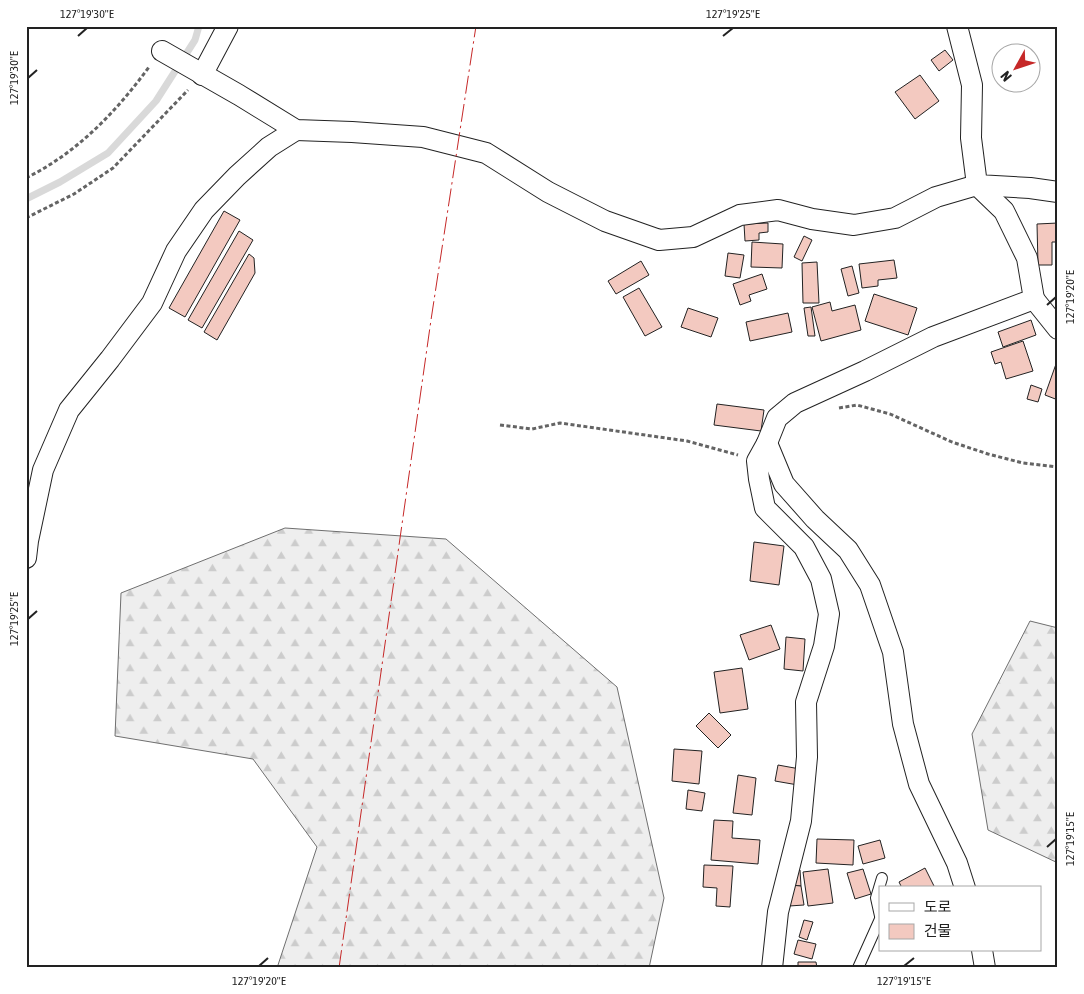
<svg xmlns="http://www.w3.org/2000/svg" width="1084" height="994" viewBox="0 0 1084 994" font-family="'Asap Condensed','Noto Sans KR',sans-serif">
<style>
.forest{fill:url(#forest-firs);stroke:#6f6f6f}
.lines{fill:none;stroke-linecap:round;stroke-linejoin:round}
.stream{stroke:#d9d9d9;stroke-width:7}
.building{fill:#f3c9c0;stroke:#222}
.service-casing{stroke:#222;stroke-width:12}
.minor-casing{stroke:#222;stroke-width:22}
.path{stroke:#646464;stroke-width:3;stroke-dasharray:4 2.5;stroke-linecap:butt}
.service{stroke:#fff;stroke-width:10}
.minor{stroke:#fff;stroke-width:20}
.power{stroke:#c62828;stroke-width:1;stroke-dasharray:18 4 2.5 4;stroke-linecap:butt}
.ticks{fill:none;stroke:#222;stroke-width:2}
.neatline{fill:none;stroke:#222;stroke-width:2}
.ticks-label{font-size:12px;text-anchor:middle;fill:#222}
</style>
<defs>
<pattern id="forest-firs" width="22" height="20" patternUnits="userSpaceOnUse" patternTransform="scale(1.25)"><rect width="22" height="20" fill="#eee"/><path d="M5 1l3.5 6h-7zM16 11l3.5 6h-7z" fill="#ccc"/></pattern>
</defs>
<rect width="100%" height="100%" fill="#fff"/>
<g class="forest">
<polygon points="285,528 446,539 617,687 664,898 649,968 277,968 317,847 253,759 115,736 121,593"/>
<polygon points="1030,621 1058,628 1058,863 988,830 972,734"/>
</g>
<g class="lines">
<polyline class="stream" points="26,199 60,182 108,153 156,101 195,40 199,26"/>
</g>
<g class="building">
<polygon points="945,50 953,60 939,71 931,60"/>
<polygon points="920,75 939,101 915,119 895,92"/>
<polygon points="224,211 240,220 185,317 169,308"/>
<polygon points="768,223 768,232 759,233 759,240 745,241 744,224"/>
<polygon points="1058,223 1058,242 1052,242 1052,265 1038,265 1037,224"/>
<polygon points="239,231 253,240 202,328 188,320"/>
<polygon points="804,236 812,240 802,261 794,257"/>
<polygon points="752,242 783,244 782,268 751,267"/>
<polygon points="728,253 744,255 740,278 725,276"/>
<polygon points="249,254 254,258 255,273 217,340 204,332"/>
<polygon points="894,260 897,278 878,280 878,286 862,288 859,264"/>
<polygon points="641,261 649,275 616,294 608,281"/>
<polygon points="817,262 819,303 803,303 802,263"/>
<polygon points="852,266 859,293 848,296 841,269"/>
<polygon points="762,274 767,289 749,295 751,301 740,305 733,284"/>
<polygon points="639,288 662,327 645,336 623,297"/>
<polygon points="874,294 917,308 908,335 865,321"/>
<polygon points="830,302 832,311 855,305 861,330 821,341 812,307"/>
<polygon points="811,307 815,336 808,336 804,308"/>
<polygon points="688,308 718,318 711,337 681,327"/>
<polygon points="788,313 792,332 750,341 746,322"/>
<polygon points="1031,320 1036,335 1003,347 998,332"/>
<polygon points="1023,341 1033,371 1006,379 1001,362 995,364 991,352"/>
<polygon points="1056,364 1058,365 1058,400 1045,395"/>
<polygon points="1031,385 1042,389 1038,402 1027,399"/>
<polygon points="717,404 764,410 761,431 714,425"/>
<polygon points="754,542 784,546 779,585 750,581"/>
<polygon points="771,625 780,649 749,660 740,635"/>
<polygon points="786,637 805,639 803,671 784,669"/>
<polygon points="742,668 748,709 720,713 714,672"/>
<polygon points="709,713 731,735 718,748 696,726"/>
<polygon points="674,749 702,751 699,784 672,781"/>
<polygon points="778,765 800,769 798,785 775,781"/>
<polygon points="738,775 756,778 752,815 733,813"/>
<polygon points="688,790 705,793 702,811 686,809"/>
<polygon points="714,820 733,821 732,838 760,840 758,864 711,860"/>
<polygon points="817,839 854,840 853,865 816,863"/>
<polygon points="880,840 885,858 863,864 858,846"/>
<polygon points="704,865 733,866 730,907 716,906 717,888 703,887"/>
<polygon points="925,868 935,888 902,888 899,882"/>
<polygon points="828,869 833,903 808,906 803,872"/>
<polygon points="863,869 871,894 855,899 847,873"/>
<polygon points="800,870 801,886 790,885 792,871"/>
<polygon points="790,885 801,886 804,905 789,906"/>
<polygon points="804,920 813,922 807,940 799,937"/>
<polygon points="798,940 816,944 812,959 794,954"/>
<polygon points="798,962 816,962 817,968 798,968"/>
</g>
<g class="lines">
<g class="service-casing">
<g id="service">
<polyline points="880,916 876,898 882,878"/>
<polyline points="858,968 880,919"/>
</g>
</g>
<g class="minor-casing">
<g id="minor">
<polyline points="957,26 972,85 971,138 977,185 1030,188 1058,192"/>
<polyline points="162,51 239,95 296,130 352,132 423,137 486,153 548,192 605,221 659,240 693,237 740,215 778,210 812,219 854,225 895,218 936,197 977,185 1004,211 1027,258 1034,299 933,337 865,371 795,403 777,418 767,443 757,461 759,479 765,508 804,547 821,579 829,614 824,646 806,702 807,757 801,821 778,912 772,968"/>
<polyline points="202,75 228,26"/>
<polyline points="1034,299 1058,329"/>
<polyline points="767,443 784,484 815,519 848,550 870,585 893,652 903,724 919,784 957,863 965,888"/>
<polyline points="26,558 28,541 43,470 69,410 110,359 152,303 176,251 204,210 237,176 269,147 296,130"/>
<polyline points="982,950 985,968"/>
</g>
</g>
<g class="path">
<path d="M26,178C77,153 116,112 149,67"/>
<polyline points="26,218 74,194 113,168 188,90"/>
<polyline points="839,408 857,405 890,414 952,442 988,454 1023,463 1058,467"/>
<polyline points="500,425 532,429 560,423 687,441 738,455"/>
</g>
<use href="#service" class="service"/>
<use href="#minor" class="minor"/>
<polyline class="power" points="339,968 431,320 476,26"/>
</g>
<path class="ticks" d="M78,36L87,28M723,36L733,28M28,78L37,70M1047,305L1056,297M28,619L37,611M1047,847L1056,839M259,966L268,958M904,966L914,958"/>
<rect width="1084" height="994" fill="none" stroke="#ffffff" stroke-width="55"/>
<rect x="879" y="886" width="162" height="65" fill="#ffffff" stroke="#a7a7a7"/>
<rect x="889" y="903" width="25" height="8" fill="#ffffff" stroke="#a7a7a7"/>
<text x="924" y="912" font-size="15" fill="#222222">도로</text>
<rect x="889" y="924" width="25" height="15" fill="#f3c9c0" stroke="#a7a7a7"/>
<text x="924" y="936" font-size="15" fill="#222222">건물</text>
<g transform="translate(1016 68) rotate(230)"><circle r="24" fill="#ffffff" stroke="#a7a7a7"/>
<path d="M0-4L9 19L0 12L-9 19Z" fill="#c62828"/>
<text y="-8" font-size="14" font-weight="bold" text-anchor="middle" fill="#222222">N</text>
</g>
<rect x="28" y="28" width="1028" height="938" class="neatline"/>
<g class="ticks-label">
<text x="87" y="18">127°19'30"E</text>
<text x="733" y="18">127°19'25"E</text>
<text transform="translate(14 78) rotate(-90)" y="4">127°19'30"E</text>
<text transform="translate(1070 297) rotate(-90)" y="4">127°19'20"E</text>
<text transform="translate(14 619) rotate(-90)" y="4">127°19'25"E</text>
<text transform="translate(1070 839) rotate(-90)" y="4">127°19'15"E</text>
<text x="259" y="985">127°19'20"E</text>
<text x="904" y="985">127°19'15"E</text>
</g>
</svg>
